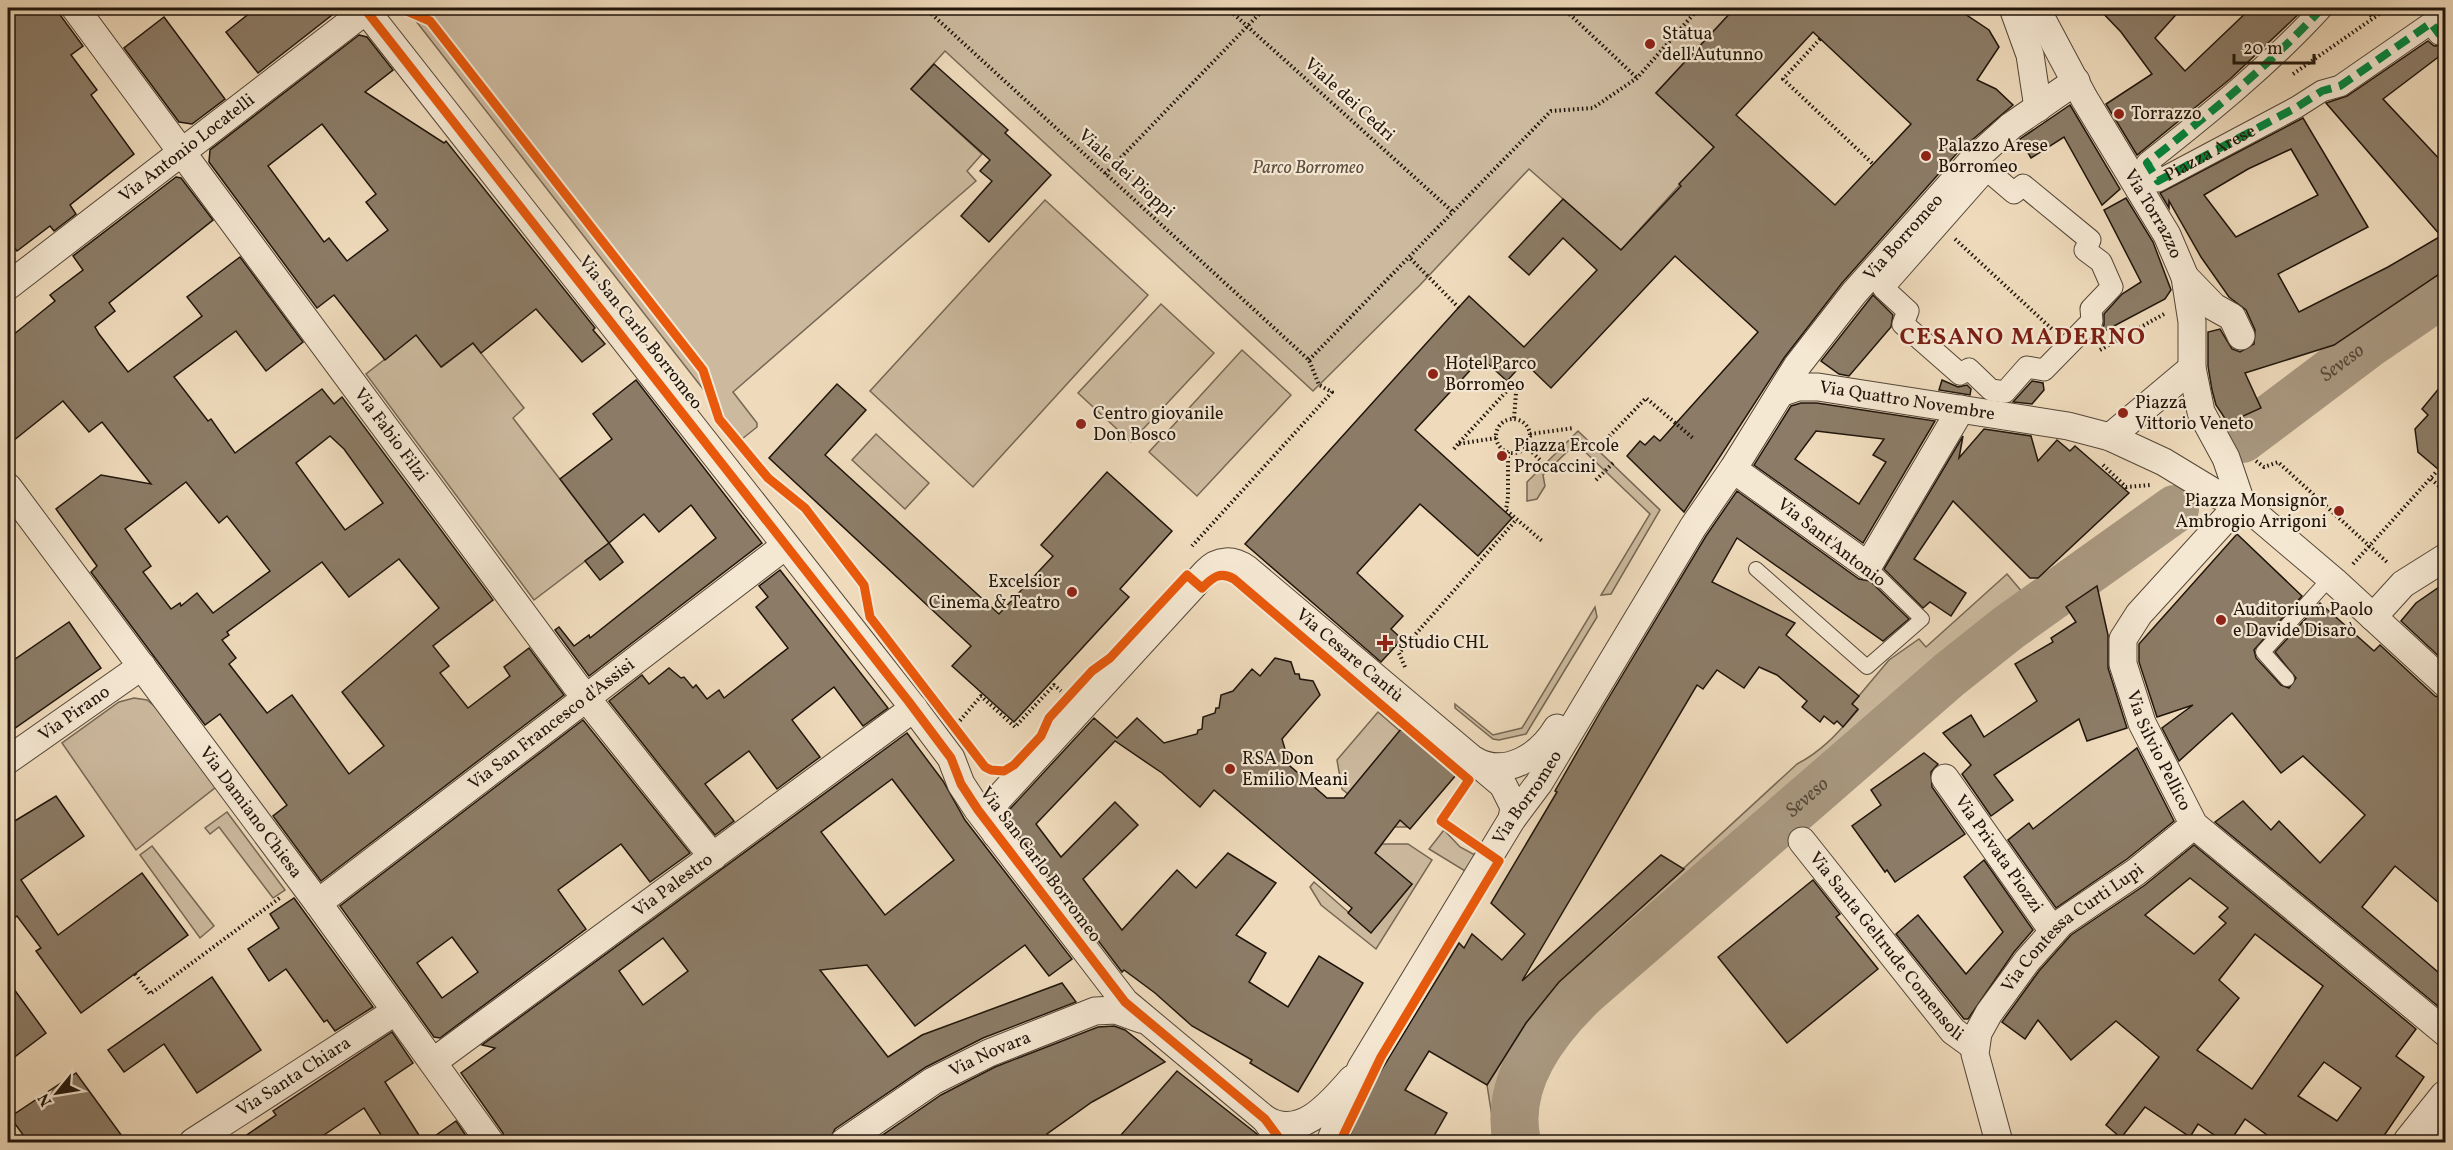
<svg xmlns="http://www.w3.org/2000/svg" width="2453" height="1150" viewBox="0 0 2453 1150" font-family="Vollkorn,serif">
<style>
.green{fill:#ccb99e;stroke:#766754;stroke-width:1.5}
.lines{fill:none;stroke-linecap:round;stroke-linejoin:round}
.river{stroke:#a99880;stroke-width:48}
.building{fill:#8c7c67;stroke:#20150b;stroke-width:1.5;fill-rule:evenodd}
.service-casing{stroke:#544637;stroke-width:16}
.pedestrian-casing{stroke:#544637;stroke-width:23}
.minor-casing{stroke:#544637;stroke-width:29}
.tertiary-casing{stroke:#544637;stroke-width:35}
.path{stroke:#20150b;stroke-width:4;stroke-dasharray:1.5 3;stroke-linecap:butt}
.service{stroke:#f5e8d3;stroke-width:14}
.pedestrian{stroke:#f5e8d3;stroke-width:21}
.minor{stroke:#f5e8d3;stroke-width:27}
.tertiary{stroke:#f5e8d3;stroke-width:33}
.quiet{stroke:#00873e;stroke-width:8;stroke-dasharray:15 8;stroke-linecap:butt}
.cycleway-casing{stroke:#f5e8d3;stroke-width:13}
.cycleway{stroke:#e8590c;stroke-width:9}
.poi-dot{fill:#8f2418;stroke:#f5e8d3;stroke-width:2}
.labels{text-anchor:middle;dominant-baseline:central;stroke-width:4.5;stroke-linejoin:round;paint-order:stroke}
.poi-label{font-size:18px;fill:#20150b;stroke:#f5e8d3;text-anchor:start}
.street-label{font-size:18px;fill:#20150b;stroke:#f5e8d3}
.park-label{font-size:18px;font-style:italic;fill:#5c4e3e;stroke:#f5e8d3}
.water-label{font-size:20px;font-style:italic;fill:#57493a;stroke:#f5e8d3}
.district-label{font-size:24px;font-weight:bold;letter-spacing:1.5px;fill:#7a1f14;stroke:#f5e8d3}
</style>
<rect width="100%" height="100%" fill="#efdbbc"/>
<filter id="stains"><feTurbulence type="fractalNoise" baseFrequency=".00333" numOctaves="4"/><feColorMatrix values="0 0 0 0 .2 0 0 0 0 .09 0 0 0 0 .02 0 0 0 .5 -.17"/></filter>
<radialGradient id="worn" r=".72"><stop offset=".6" stop-color="#630" stop-opacity="0"/><stop offset="1" stop-color="#630" stop-opacity=".3"/></radialGradient>
<g class="green">
<polygon points="412,8 1735,8 1656,93 1714,147 1621,250 1529,169 1420,285 1313,391 945,51 911,89 982,154 967,171 976,181 733,392 757,423 757,427 742,439 412,16"/>
<polygon points="1045,200 1148,295 973,487 870,391"/>
<polygon points="1161,304 1214,353 1131,442 1078,393"/>
<polygon points="448,310 421,341 442,367 473,343 524,408 513,418 609,543 534,600 366,374"/>
<polygon points="1242,350 1291,395 1197,496 1149,452"/>
<polygon points="1578,431 1660,510 1611,594 1601,595 1650,514 1581,448 1568,451 1543,475 1545,486 1537,499 1527,501 1527,482"/>
<polygon points="876,434 929,483 905,509 852,460"/>
<path d="M2007,574L2023,593L1864,725L1549,1003C1511,1053 1491,1077 1502,1142H1496L1487,1085L1526,1023L1560,982L1797,764C1824,750 1839,731 1858,710L1852,704L1889,660L1919,639L1926,647Z"/>
<polygon points="1595,607 1597,617 1526,734 1499,740 1493,739 1455,708 1455,704 1493,735 1522,728"/>
<polygon points="134,698 147,700 158,709 216,787 136,850 62,743 119,702"/>
<polygon points="1378,712 1400,731 1357,783 1408,827 1388,827 1342,789 1337,760"/>
<polygon points="227,812 285,890 273,898 219,827 210,834 205,828"/>
<polygon points="1444,830 1460,847 1475,855 1465,871 1429,849"/>
<polygon points="1382,844 1408,844 1432,860 1376,949 1321,905 1310,887 1314,882 1371,932 1412,884 1375,853"/>
<polygon points="152,846 214,926 200,938 140,855"/>
</g>
<g class="lines">
<g class="river">
<path id="s1" d="M2242,439L2367,345L2446,291"/>
<path id="s2" d="M1517,1142C1504,1085 1543,1032 1582,994L1949,675L2008,628L2175,509"/>
</g>
</g>
<g class="building">
<polygon points="8,8 55,8 83,46 71,55 97,90 91,95 134,154 70,205 76,214 54,231 50,226 17,251 8,239"/>
<polygon points="256,8 341,8 258,73 226,32"/>
<path d="M1735,8H1956L1989,30L1999,47L1977,80L1996,89L2013,105L1958,152L1842,283L1784,358L1684,512L1627,456L1640,441L1645,445L1654,436L1660,441L1758,332L1675,256L1551,388L1524,362L1507,381L1486,362L1482,367L1477,363L1415,430L1512,518L1478,556L1420,504L1357,573L1403,616L1391,629L1402,639L1381,662L1245,544L1469,296L1524,347L1597,270L1563,238L1529,275L1509,257L1563,199L1621,250L1681,186L1679,184L1714,147L1656,93ZM1813,32L1911,124L1835,205L1736,115Z"/>
<polygon points="2098,8 2182,8 2155,38 2185,71 2251,8 2305,8 2230,79 2137,155 2106,104 2152,74 2121,32"/>
<polygon points="164,17 225,99 192,124 179,122 124,48"/>
<path d="M359,35L367,37L393,70L365,92L444,143L446,141L595,328L593,330L605,344L582,362L536,309L481,353L473,343L441,367L416,335L385,360L334,295L317,308L209,162L210,150ZM322,124L376,194L366,202L388,230L347,261L329,238L324,242L268,166Z"/>
<path d="M2428,41L2434,46L2444,45L2445,52L2383,99L2445,165V270L2334,345L2245,373L2261,408L2228,423L2216,405L2212,390L2208,366V332L2220,329L2232,349L2240,352L2254,344L2255,330L2246,310L2229,297L2201,257L2169,201V208L2160,193L2303,118L2368,227L2278,274L2299,312L2388,267L2441,236L2326,103L2347,96ZM2291,149L2318,195L2236,237L2204,195L2248,169Z"/>
<polygon points="934,64 1008,130 1005,133 1051,175 989,242 961,216 992,181 980,171 990,160 911,89"/>
<polygon points="2070,105 2120,189 2102,205 2064,137 2031,158 2020,139"/>
<path d="M176,177L181,178L213,220L109,303L115,311L95,327L99,334L128,372L202,316L187,297L240,257L303,342L266,371L236,331L174,377L208,421L211,419L235,453L322,389L334,404L342,397L493,600L433,646L449,666L440,673L468,708L510,676L504,667L529,648L564,695L321,881L273,816L287,805L220,714L205,725L91,572L97,566L56,509L101,475L151,484L102,422L89,432L63,401L8,445V339L55,301L50,295L83,270L73,256ZM330,436L344,449L383,503L345,530L296,463ZM186,482L219,523L227,516L270,571L213,613L197,593L181,606L180,603L171,609L143,572L151,566L125,529ZM399,559L439,608L342,692L384,746L349,774L292,695L267,713L229,664L236,658L222,640L229,635L227,632L322,562L349,597Z"/>
<polygon points="2126,198 2153,242 2171,290 2165,299 2097,335 2104,325 2104,314 2122,294 2141,282 2104,210"/>
<polygon points="1873,295 1893,315 1891,327 1849,376 1839,374 1821,361"/>
<polygon points="636,380 762,543 589,676 555,630 559,627 574,646 589,635 590,638 716,538 691,505 659,532 644,514 609,543 560,479 612,439 593,414"/>
<polygon points="1942,380 1958,387 1967,385 1971,389 1970,395 1939,390"/>
<polygon points="2032,381 2043,383 2044,390 2032,404 2013,402"/>
<polygon points="2445,381 2445,475 2418,452 2415,429 2428,415 2422,409"/>
<polygon points="837,384 866,410 825,455 999,614 1053,556 1041,545 1107,472 1172,531 1120,589 1129,597 1014,722 952,666 971,646 769,458"/>
<path d="M1801,403H1817L1935,421L1863,543L1754,465L1791,406ZM1816,431L1884,439L1873,455L1886,462L1859,504L1795,459Z"/>
<polygon points="1984,429 2031,436 2038,461 2057,440 2070,451 2075,446 2129,493 2038,578 2030,578 1953,501 1914,559 1966,593 1951,616 1930,602 1923,608 1884,569 1963,436 1959,458"/>
<polygon points="1737,491 1859,579 1870,581 1909,619 1883,641 1737,538 1712,582 1795,623 1786,635 1859,696 1852,704 1858,709 1843,727 1837,721 1834,724 1824,716 1820,722 1802,707 1807,701 1777,675 1759,667 1744,688 1717,670 1703,689 1697,685 1522,981 1661,855 1684,869 1559,982 1526,1023 1487,1085 1429,1051 1405,1090 1447,1113 1430,1143 1347,1143 1368,1092 1459,943 1464,948 1472,934 1502,960 1525,934 1491,903 1557,792 1555,791 1602,709 1706,536"/>
<polygon points="2237,534 2302,596 2254,650 2256,658 2281,685 2289,688 2296,678 2275,652 2320,603 2374,651 2380,645 2435,696 2445,699 2445,908 2395,866 2362,907 2445,978 2445,1012 2215,822 2243,801 2271,830 2279,821 2320,863 2365,815 2303,756 2281,773 2232,713 2179,761 2162,728 2193,705 2157,717 2139,662 2139,644"/>
<polygon points="609,543 623,562 600,580 585,561"/>
<polygon points="780,570 888,708 863,726 834,687 792,720 820,757 777,789 749,751 705,784 734,821 715,835 609,701 642,675 649,684 669,668 681,678 684,677 693,688 696,685 707,699 719,690 724,698 788,648 756,607 768,597 759,586"/>
<polygon points="2445,583 2445,662 2401,621 2416,603"/>
<polygon points="2097,586 2108,635 2108,668 2127,728 2087,741 2079,719 1994,775 2013,800 1991,816 1962,774 1971,765 1943,733 1971,715 1984,737 2037,701 2015,664 2053,642 2051,638 2076,622 2066,607"/>
<polygon points="69,622 101,668 8,733 8,664"/>
<polygon points="1275,658 1291,662 1295,674 1299,674 1300,679 1313,681 1320,695 1282,739 1290,766 1327,798 1344,798 1401,729 1456,775 1410,829 1400,820 1375,853 1412,884 1371,933 1348,913 1352,908 1214,790 1200,807 1162,773 1115,741 1036,824 1061,857 1115,802 1138,825 1083,879 1122,930 1177,870 1196,888 1228,853 1276,883 1236,935 1266,953 1249,982 1288,1007 1319,956 1363,983 1298,1092 1250,1063 1252,1060 1192,1026 1155,993 1124,970 1122,972 1006,819 1010,809 1094,718 1117,738 1137,718 1164,743 1197,734 1198,730 1202,729 1203,717 1215,713 1216,708 1219,708 1221,695 1233,691 1252,669 1260,676"/>
<path d="M583,720L690,853L650,882L621,844L558,890L586,929L440,1038L434,1037L340,906ZM452,937L478,972L442,998L417,963Z"/>
<path d="M907,733L943,781L965,820L1072,959L1049,976L1025,945L915,1026L867,965L820,970L888,1057L922,1035L1062,983L1076,1002L983,1038L926,1067L835,1129L828,1143H505L503,1133L461,1073L495,1048L482,1045ZM892,779L954,860L885,915L821,832ZM663,938L688,971L643,1005L619,971Z"/>
<polygon points="2137,748 2174,821 2127,859 2056,908 2008,840 2029,823 2033,829"/>
<polygon points="1924,753 1938,764 1931,772 1932,787 1965,834 1895,882 1887,870 1885,872 1852,826 1881,805 1871,790"/>
<polygon points="56,796 84,836 21,880 58,935 142,873 188,935 81,1013 36,951 41,948 17,916 8,923 8,825"/>
<path d="M2194,845L2416,1029L2396,1056L2424,1077L2379,1143H2278L2245,1119L2229,1143H2226L2198,1124L2190,1137L2145,1107L2121,1138L2106,1125L2159,1057L2116,1021L2071,1060L2038,1020L2025,1039L2002,1022L2039,971L2071,935L2145,885ZM2190,878L2228,908L2219,917L2226,923L2194,954L2145,915ZM2255,934L2323,986L2252,1089L2197,1050L2239,998L2219,980ZM2324,1062L2361,1088L2337,1121L2298,1096Z"/>
<polygon points="1984,860 2033,930 2014,952 1968,1019 1964,1019 1896,934 1918,915 1966,974 2003,932 1964,877"/>
<polygon points="1813,880 1840,914 1836,917 1878,969 1787,1043 1718,957"/>
<polygon points="294,898 373,1007 335,1031 327,1020 324,1022 286,969 269,981 248,949 279,928 270,914"/>
<polygon points="212,977 261,1050 197,1093 164,1044 124,1072 108,1050"/>
<polygon points="8,981 46,1033 8,1062"/>
<polygon points="1114,1026 1125,1030 1165,1062 1092,1102 1047,1134 1055,1143 871,1143 941,1095 995,1067 1098,1027"/>
<polygon points="392,1032 413,1063 385,1082 424,1143 386,1143 364,1108 312,1143 235,1143 276,1115 273,1111"/>
<polygon points="1177,1071 1257,1134 1263,1143 1114,1143"/>
<polygon points="76,1073 127,1143 29,1143 10,1117"/>
<polygon points="456,1121 471,1143 425,1143"/>
</g>
<g class="lines">
<g class="service-casing">
<g id="service">
<polyline points="1756,569 1867,667 1922,619 1868,566"/>
<polyline points="2287,679 2263,652 2330,578"/>
</g>
</g>
<g class="pedestrian-casing">
<g id="pedestrian">
<path id="s3" d="M2322,8C2270,65 2208,115 2147,163L2158,181L2297,107L2322,91L2340,86L2431,23L2439,34L2446,30"/>
<polygon points="1987,170 2014,193 2023,185 2090,240 2085,250 2101,262 2112,287 2091,309 2092,321 2044,370 2027,367 2005,392 1991,390 1969,369 1960,374 1903,324 1908,311 1883,288"/>
</g>
</g>
<g class="minor-casing">
<g id="minor">
<path id="s4" d="M75,8L575,684L713,857"/>
<polyline points="364,8 909,702 951,758 961,784 978,810 1125,1002 1265,1119 1282,1142"/>
<polyline points="2013,8 2030,55 2038,108"/>
<path id="s5" d="M2036,8L2084,98L2167,235L2185,277L2214,307L2232,317L2241,336"/>
<polyline points="2185,277 2192,322 2192,368 2201,412 2226,458 2241,502"/>
<path id="s6" d="M8,286L369,8"/>
<path id="s7" d="M1783,392L1798,387H1818L2068,426L2110,437L2164,462L2220,496L2241,502L2334,581L2446,684"/>
<polyline points="2110,437 2192,368"/>
<polyline points="1733,469 1868,566 1961,409"/>
<path id="s8" d="M8,487L318,903L490,1142"/>
<path id="s9" d="M2241,502L2139,614L2123,639V664L2142,723L2194,825L2446,1033"/>
<polyline points="2373,617 2403,584 2446,557"/>
<path id="s10" d="M8,760L142,666"/>
<path d="M1474,760C1506,779 1541,755 1557,728"/>
<path id="s11" d="M1945,778L2053,931"/>
<path id="s12" d="M996,834L989,819L997,800L1206,572C1218,559 1233,559 1247,569L1503,785L1514,807L1512,819"/>
<path id="s13" d="M1802,841L1953,1031L1975,1047"/>
<path id="s14" d="M318,903L785,546"/>
<path id="s15" d="M433,1062L914,708"/>
<path d="M1265,1119C1300,1141 1330,1104 1352,1079"/>
<path id="s16" d="M193,1142L396,1011"/>
<path id="s17" d="M844,1142L933,1081L989,1053L1095,1011L1116,1010L1141,1019"/>
<path id="s18" d="M1330,1142L1361,1068L1512,819L1539,783L1693,527L1733,469L1797,366L1854,293L1970,163L2011,126L2076,81"/>
<path id="s19" d="M1999,1142L1975,1054L1978,1033L1989,1013L2027,961L2061,923L2136,872L2194,825"/>
</g>
</g>
<g class="tertiary-casing">
<polyline id="tertiary" points="2410,1142 2446,1097"/>
</g>
<g class="path">
<polyline points="925,8 1309,360 1319,385 1332,392 1192,546"/>
<polyline points="1227,8 1453,212"/>
<polyline points="1563,8 1637,78"/>
<polyline points="2365,8 2373,18"/>
<polyline points="1820,39 1783,79 1874,165"/>
<polyline points="2293,74 2388,8"/>
<polyline points="1105,174 1265,8"/>
<polyline points="1955,239 2053,330"/>
<polyline points="1459,308 1409,257 1551,111 1593,108 1637,78 1699,8"/>
<polyline points="2100,350 2164,314"/>
<polyline points="1309,360 1409,257"/>
<circle cx="1513" cy="436" r="17"/>
<polyline points="1530,434 1574,428"/>
<polyline points="1496,438 1458,444 1517,380 1514,419"/>
<polyline points="1526,446 1542,462"/>
<polyline points="1600,446 1646,398 1694,439"/>
<polyline points="1454,449 1458,444"/>
<polyline points="1508,452 1508,497 1506,510 1542,541"/>
<polyline points="2256,461 2264,467 2278,462 2389,564"/>
<polyline points="2103,465 2126,487 2150,485"/>
<polyline points="2431,479 2446,492"/>
<polyline points="1596,480 1615,461"/>
<polyline points="2353,564 2437,471"/>
<polyline points="1405,667 1399,653 1516,520"/>
<polyline points="957,724 981,696 1015,727 1054,685 1061,691"/>
<polyline points="135,974 150,994 281,897"/>
</g>
<use href="#service" class="service"/>
<use href="#pedestrian" class="pedestrian"/>
<use href="#minor" class="minor"/>
<use href="#tertiary" class="tertiary"/>
<path class="quiet" d="M2322,8C2270,65 2208,115 2147,163L2158,181L2297,107L2322,91L2340,86L2431,23L2439,34L2446,30"/>
<g class="cycleway-casing">
<g id="cycleway">
<polyline points="364,8 909,702 951,758 961,784 978,810 1125,1002 1265,1119 1282,1142"/>
<path d="M400,8L430,21L703,370L719,419L768,478L805,508L864,585L870,617L985,767L991,770L1004,771L1014,765L1041,736L1049,718L1092,671L1110,658L1187,575L1202,588C1213,577 1220,571 1234,579L1469,780L1441,821L1499,861L1381,1057L1340,1142"/>
</g>
</g>
<use href="#cycleway" class="cycleway"/>
</g>
<g class="poi-dot">
<circle cx="1650" cy="44" r="6"/>
<circle cx="2119" cy="114" r="6"/>
<circle cx="1926" cy="156" r="6"/>
<circle cx="1433" cy="374" r="6"/>
<circle cx="2123" cy="413" r="6"/>
<circle cx="1081" cy="424" r="6"/>
<circle cx="1502" cy="456" r="6"/>
<circle cx="2339" cy="511" r="6"/>
<circle cx="1072" cy="592" r="6"/>
<circle cx="2221" cy="620" r="6"/>
<path d="M1382 634h6v6h6v6h-6v6h-6v-6h-6v-6h6z"/>
<circle cx="1230" cy="769" r="6"/>
</g>
<g class="labels">
<g class="poi-label">
<text x="1662" y="34">Statua<tspan x="1662" dy="21">dell'Autunno</tspan></text>
<text x="2131" y="114">Torrazzo</text>
<text x="1938" y="146">Palazzo Arese<tspan x="1938" dy="21">Borromeo</tspan></text>
<text x="1445" y="364">Hotel Parco<tspan x="1445" dy="21">Borromeo</tspan></text>
<text x="2135" y="403">Piazza<tspan x="2135" dy="21">Vittorio Veneto</tspan></text>
<text x="1093" y="414">Centro giovanile<tspan x="1093" dy="21">Don Bosco</tspan></text>
<text x="1514" y="446">Piazza Ercole<tspan x="1514" dy="21">Procaccini</tspan></text>
<text x="2327" y="501" text-anchor="end">Piazza Monsignor<tspan x="2327" dy="21">Ambrogio Arrigoni</tspan></text>
<text x="1060" y="582" text-anchor="end">Excelsior<tspan x="1060" dy="21">Cinema &amp; Teatro</tspan></text>
<text x="2233" y="610">Auditorium Paolo<tspan x="2233" dy="21">e Davide Disarò</tspan></text>
<text x="1398" y="643">Studio CHL</text>
<text x="1242" y="759">RSA Don<tspan x="1242" dy="21">Emilio Meani</tspan></text>
</g>
<g class="street-label">
<text transform="translate(1349 100) rotate(42)">Viale dei Cedri</text>
<text stroke="none"><textPath href="#s6" startOffset="226">Via Antonio Locatelli</textPath></text>
<text stroke="none"><textPath href="#s3" startOffset="314">Piazza Arese</textPath></text>
<text transform="translate(1126 174) rotate(42)">Viale dei Pioppi</text>
<text stroke="none"><textPath href="#s5" startOffset="237">Via Torrazzo</textPath></text>
<text stroke="none"><textPath href="#s18" startOffset="1074">Via Borromeo</textPath></text>
<text transform="translate(640 333) rotate(52)">Via San Carlo Borromeo</text>
<text stroke="none"><textPath href="#s7" startOffset="126">Via Quattro Novembre</textPath></text>
<text stroke="none"><textPath href="#s4" startOffset="531">Via Fabio Filzi</textPath></text>
<text transform="translate(1831 543) rotate(38)">Via Sant'Antonio</text>
<text stroke="none"><textPath href="#s12" startOffset="526">Via Cesare Cantù</textPath></text>
<text stroke="none"><textPath href="#s10" startOffset="81">Via Pirano</textPath></text>
<text stroke="none"><textPath href="#s14" startOffset="294">Via San Francesco d'Assisi</textPath></text>
<text stroke="none"><textPath href="#s9" startOffset="300">Via Silvio Pellico</textPath></text>
<text stroke="none"><textPath href="#s18" startOffset="398">Via Borromeo</textPath></text>
<text stroke="none"><textPath href="#s8" startOffset="406">Via Damiano Chiesa</textPath></text>
<text stroke="none"><textPath href="#s11" startOffset="93">Via Privata Piozzi</textPath></text>
<text transform="translate(1040 865) rotate(53)">Via San Carlo Borromeo</text>
<text stroke="none"><textPath href="#s15" startOffset="298">Via Palestro</textPath></text>
<text stroke="none"><textPath href="#s19" startOffset="256">Via Contessa Curti Lupi</textPath></text>
<text stroke="none"><textPath href="#s13" startOffset="135">Via Santa Geltrude Comensoli</textPath></text>
<text stroke="none"><textPath href="#s17" startOffset="171">Via Novara</textPath></text>
<text stroke="none"><textPath href="#s16" startOffset="120">Via Santa Chiara</textPath></text>
</g>
<g class="park-label">
<text x="1308" y="168">Parco Borromeo</text>
</g>
<g class="water-label">
<text stroke="none"><textPath href="#s1" startOffset="126">Seveso</textPath></text>
<text stroke="none"><textPath href="#s2" startOffset="468">Seveso</textPath></text>
</g>
<g class="district-label">
<text x="2023" y="338">CESANO MADERNO</text>
</g>
</g>
<rect width="2453" height="1150" fill="none" stroke="#efdbbc" stroke-width="30"/>
<rect x="9" y="9" width="2435" height="1132" fill="none" stroke="#20150b" stroke-width="3"/>
<rect x="15" y="15" width="2423" height="1120" fill="none" stroke="#20150b" stroke-width="1.5"/>
<g transform="translate(57 1093) rotate(240)" stroke="#f5e8d3" stroke-width="4.5" paint-order="stroke">
<path d="M0-4.5L10 22L0 15L-10 22Z" fill="#20150b"/>
<text y="-9" font-size="16" font-weight="bold" text-anchor="middle" fill="#20150b">N</text>
</g>
<path d="M2234 54v9h80v-9" fill="none" stroke="#20150b" stroke-width="3"/>
<text x="2243" y="54" font-size="18" fill="#20150b" stroke="#f5e8d3" stroke-width="4.5" paint-order="stroke">20 m</text>
<rect width="100%" height="100%" filter="url(#stains)"/>
<rect width="100%" height="100%" fill="url(#worn)"/>
</svg>
